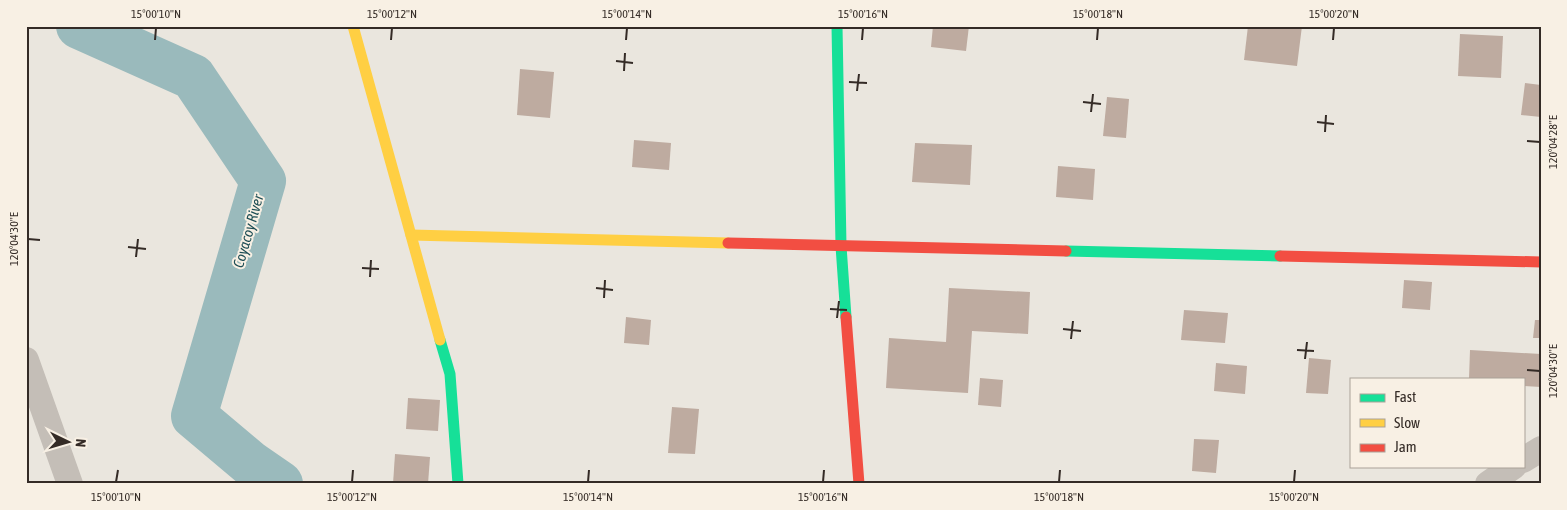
<svg xmlns="http://www.w3.org/2000/svg" width="1567" height="510" viewBox="0 0 1567 510" font-family="'Asap Condensed',sans-serif">
<style>
.lines{fill:none;stroke-linecap:round;stroke-linejoin:round}
.river{stroke:#9ababc;stroke-width:46}
.building{fill:#beaba0}
.street{stroke:#c4beb7;stroke-width:26}
.fast{stroke:#16e098;stroke-width:11}
.slow{stroke:#ffcf43;stroke-width:11}
.jam{stroke:#f24e42;stroke-width:11}
.ticks{fill:none;stroke:#342b26;stroke-width:2}
.labels{text-anchor:middle;dominant-baseline:central;stroke-width:4;stroke-linejoin:round;paint-order:stroke}
.water-label{font-size:15px;font-style:italic;fill:#1d4d54;stroke:#f8f0e4}
.neatline{fill:none;stroke:#342b26;stroke-width:2}
.ticks-label{font-size:12px;text-anchor:middle;fill:#342b26}
</style>
<rect width="100%" height="100%" fill="#eae6de"/>
<g class="lines">
<polyline class="river" points="79,26 193,77 263,181 194,416 251,464 280,484"/>
</g>
<g class="building">
<polygon points="933,26 969,26 966,51 931,47"/>
<polygon points="1248,26 1302,26 1297,66 1244,60"/>
<polygon points="1460,34 1503,36 1501,78 1458,76"/>
<polygon points="520,69 554,72 550,118 517,115"/>
<polygon points="1525,83 1541,85 1541,117 1521,115"/>
<polygon points="1107,97 1129,99 1126,138 1103,136"/>
<polygon points="634,140 671,143 669,170 632,167"/>
<polygon points="915,143 972,145 970,185 912,182"/>
<polygon points="1058,166 1095,169 1093,200 1056,197"/>
<polygon points="1404,280 1432,282 1430,310 1402,308"/>
<polygon points="949,288 1030,292 1028,334 972,331 968,393 886,388 889,338 946,342"/>
<polygon points="1184,310 1228,313 1225,343 1181,340"/>
<polygon points="626,317 651,320 649,345 624,343"/>
<polygon points="1535,320 1541,320 1541,338 1533,338"/>
<polygon points="1470,350 1541,354 1541,387 1523,386 1523,379 1469,379"/>
<polygon points="1309,358 1331,360 1328,394 1306,393"/>
<polygon points="1216,363 1247,366 1245,394 1214,391"/>
<polygon points="980,378 1003,380 1001,407 978,405"/>
<polygon points="408,398 440,400 438,431 406,429"/>
<polygon points="672,407 699,409 695,454 668,453"/>
<polygon points="1194,439 1219,440 1216,473 1192,471"/>
<polygon points="395,454 430,457 428,484 393,484"/>
</g>
<g class="lines">
<g class="street">
<polyline points="26,360 70,484"/>
<polyline points="1523,460 1541,449"/>
<polyline points="1488,484 1514,466"/>
</g>
<g class="fast">
<polyline points="837,26 841,246 846,317"/>
<polyline points="1066,251 1280,256"/>
<polyline points="440,340 450,374 458,484"/>
</g>
<g class="slow">
<polyline points="353,26 440,340"/>
<polyline points="411,235 728,243"/>
</g>
<g class="jam">
<polyline points="728,243 1066,251"/>
<polyline points="1280,256 1541,262"/>
<polyline points="846,317 859,484"/>
</g>
</g>
<path class="ticks" d="M155,40L156,28M391,40L392,28M626,40L627,28M862,40L863,28M1097,40L1098,28M1333,40L1334,28M616,61L633,63M624,71L625,53M849,82L867,83M857,91L859,74M1083,102L1101,104M1091,112L1093,94M1317,122L1334,124M1325,132L1326,115M1527,141L1540,142M28,239L40,240M128,247L146,249M136,257L138,239M362,268L379,269M370,277L371,260M596,288L613,290M604,298L605,280M830,309L847,310M837,318L839,301M1063,329L1081,331M1071,339L1073,321M1297,350L1314,351M1305,359L1307,342M1527,370L1540,371M116,482L118,470M352,482L353,470M588,482L589,470M823,482L824,470M1059,482L1060,470M1294,482L1295,470"/>
<g class="labels">
<g class="water-label">
<text transform="translate(248 231) rotate(-74)">Coyacoy River</text>
</g>
</g>
<rect width="1567" height="510" fill="none" stroke="#f8f0e4" stroke-width="55"/>
<rect x="1350" y="378" width="175" height="90" fill="#f8f0e4" stroke="#aaa198"/>
<rect x="1360" y="394" width="25" height="8" fill="#16e098" stroke="#aaa198"/>
<text x="1394" y="402" font-size="15" fill="#342b26">Fast</text>
<rect x="1360" y="419" width="25" height="8" fill="#ffcf43" stroke="#aaa198"/>
<text x="1394" y="428" font-size="15" fill="#342b26">Slow</text>
<rect x="1360" y="444" width="25" height="8" fill="#f24e42" stroke="#aaa198"/>
<text x="1394" y="452" font-size="15" fill="#342b26">Jam</text>
<g transform="translate(68 442) rotate(95)" stroke="#f8f0e4" stroke-width="4" paint-order="stroke">
<path d="M0-4L9 19L0 12L-9 19Z" fill="#342b26"/>
<text y="-8" font-size="14" font-weight="bold" text-anchor="middle" fill="#342b26">N</text>
</g>
<rect x="28" y="28" width="1512" height="454" class="neatline"/>
<g class="ticks-label">
<text x="156" y="18">15°00'10"N</text>
<text x="392" y="18">15°00'12"N</text>
<text x="627" y="18">15°00'14"N</text>
<text x="863" y="18">15°00'16"N</text>
<text x="1098" y="18">15°00'18"N</text>
<text x="1334" y="18">15°00'20"N</text>
<text transform="translate(1553 142) rotate(-90)" y="4">120°04'28"E</text>
<text transform="translate(14 239) rotate(-90)" y="4">120°04'30"E</text>
<text transform="translate(1553 371) rotate(-90)" y="4">120°04'30"E</text>
<text x="116" y="501">15°00'10"N</text>
<text x="352" y="501">15°00'12"N</text>
<text x="588" y="501">15°00'14"N</text>
<text x="823" y="501">15°00'16"N</text>
<text x="1059" y="501">15°00'18"N</text>
<text x="1294" y="501">15°00'20"N</text>
</g>
</svg>
